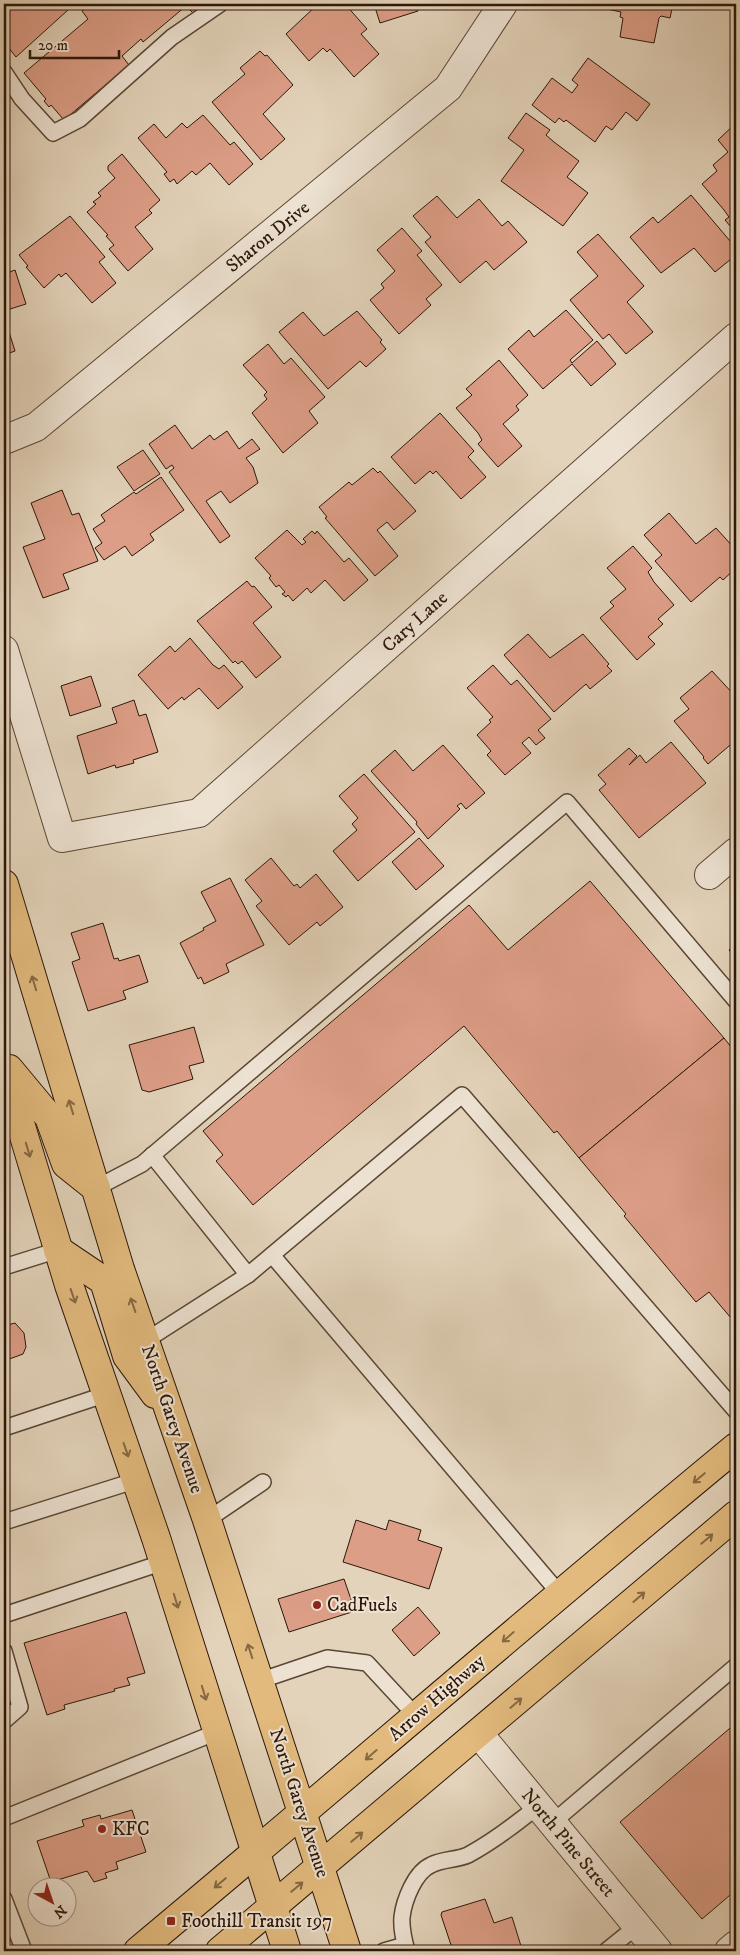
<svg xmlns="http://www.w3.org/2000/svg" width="740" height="1955" viewBox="0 0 740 1955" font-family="'IM FELL DW Pica',serif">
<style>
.building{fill:#dd9e87;stroke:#2c1708}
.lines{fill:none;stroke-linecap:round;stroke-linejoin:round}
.lane-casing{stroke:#5a4634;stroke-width:18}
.street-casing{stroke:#5a4634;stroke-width:30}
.primary-casing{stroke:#2c1708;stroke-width:30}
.lane{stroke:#ede2d2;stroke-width:15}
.street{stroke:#ede2d2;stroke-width:28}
.primary{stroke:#e2ba7d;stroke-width:28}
.oneway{stroke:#876842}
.poi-dot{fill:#8f2418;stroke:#ede2d2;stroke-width:2}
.labels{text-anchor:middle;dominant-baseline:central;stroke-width:4;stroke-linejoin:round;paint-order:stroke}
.street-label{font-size:19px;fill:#2c1708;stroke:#ede2d2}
.poi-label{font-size:19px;fill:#2c1708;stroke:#ede2d2;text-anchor:start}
</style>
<rect width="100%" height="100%" fill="#e3d3ba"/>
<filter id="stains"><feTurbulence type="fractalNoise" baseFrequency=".004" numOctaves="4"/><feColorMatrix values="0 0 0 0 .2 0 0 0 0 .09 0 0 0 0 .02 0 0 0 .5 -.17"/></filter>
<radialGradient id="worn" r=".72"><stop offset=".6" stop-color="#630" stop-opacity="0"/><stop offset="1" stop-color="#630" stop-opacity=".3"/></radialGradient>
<g class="building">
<polygon points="4,4 63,4 68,10 16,57 4,42"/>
<polygon points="90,4 204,4 193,13 186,6 143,42 141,39 122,56 129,65 64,120 51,105 49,107 44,101 46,99 24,73 88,19 82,11"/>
<polygon points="318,4 345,4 367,29 361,34 379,54 354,77 330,49 327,52 323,48 309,61 286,34"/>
<polygon points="374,4 416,4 418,11 380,23"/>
<polygon points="583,4 673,4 670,18 661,16 659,18 654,43 620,37 623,18 620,17 621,12"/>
<polygon points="260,51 265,56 267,55 293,85 263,114 285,139 261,160 212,102 245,74 240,68"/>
<polygon points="588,58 650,104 637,121 626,112 612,130 606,126 595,142 566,120 564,122 559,118 555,123 532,105 552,78 572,93 578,85 572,80"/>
<polygon points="526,113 550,130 546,135 554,142 579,161 567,177 588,193 563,226 501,181 524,150 508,138"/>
<polygon points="203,115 230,145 234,142 253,164 229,185 210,163 196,175 192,171 177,184 174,179 170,182 164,174 167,172 138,138 154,124 166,138 182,123 187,128"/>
<polygon points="735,124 736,126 736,233 725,220 729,217 724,210 702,184 717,171 713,165 728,152 718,140"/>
<polygon points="122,154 160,200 149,210 152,213 135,227 153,249 128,271 109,249 114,245 106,236 108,235 87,212 96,204 93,202 101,196 98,193 115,178 108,170 108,166"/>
<polygon points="691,195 736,248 736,255 715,272 694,248 661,273 630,237 653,217 658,223"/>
<polygon points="437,196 457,218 479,199 502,226 508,221 527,242 494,270 486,261 460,283 425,242 431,237 413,216"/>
<polygon points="70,216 105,257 99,262 116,283 92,303 66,273 61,277 59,274 44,288 26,267 28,266 19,255"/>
<polygon points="402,228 422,251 417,255 442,285 426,299 431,305 399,334 370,300 384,288 381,284 395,271 377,250"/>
<polygon points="598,234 644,286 627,302 653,332 626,354 609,334 603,339 570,300 598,276 577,252"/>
<polygon points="15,270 26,304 7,310 9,314 4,316 4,274"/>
<polygon points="566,310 593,340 570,360 572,363 597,341 616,364 591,386 572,364 543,389 508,349 529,330 534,337"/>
<polygon points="357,311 382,340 380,342 386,349 366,367 360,361 328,389 279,332 303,312 324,336"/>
<polygon points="4,316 15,351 4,355"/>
<polygon points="268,344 284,364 291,358 325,397 309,411 318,423 283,453 252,413 267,399 264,395 267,392 243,365"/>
<polygon points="499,360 528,395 516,406 519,410 503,424 522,446 498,467 478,444 482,440 478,433 456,408 472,395 466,389"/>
<polygon points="440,413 474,451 468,457 486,477 461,499 436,471 433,474 430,471 415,484 391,457"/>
<polygon points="175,425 192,449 210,435 214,440 227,431 239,449 252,439 260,449 246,458 253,467 258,483 230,503 221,491 206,501 230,536 220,543 169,472 174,468 172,465 166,469 149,444"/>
<polygon points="143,450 160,474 134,491 117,467"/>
<polygon points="373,468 378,473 380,471 416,511 394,530 387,522 377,530 398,556 375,576 325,518 327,517 319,507 349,482 352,485"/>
<polygon points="161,477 184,510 150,534 154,540 132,556 125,546 104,560 95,548 102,543 93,529 105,521 101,515 134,492 136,494"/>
<polygon points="62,490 72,515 79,513 98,561 63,574 69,589 43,598 23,547 45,539 31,503"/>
<polygon points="669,513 696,544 716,528 735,549 732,551 736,555 736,568 723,580 720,577 691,602 655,561 662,555 644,535"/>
<polygon points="287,530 302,545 306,542 303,539 312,531 315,534 317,531 344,562 349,558 368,580 344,601 325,580 311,593 307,588 293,601 288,595 286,597 282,594 285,592 279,585 276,587 269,578 271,576 255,558"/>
<polygon points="633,546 652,568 648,572 654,582 674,605 658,619 663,624 648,637 655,644 637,660 600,618 614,606 610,602 626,589 607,568"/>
<polygon points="247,581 252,587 254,586 272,607 253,623 281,657 256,678 242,661 238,664 235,661 233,663 197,621"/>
<polygon points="528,634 550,658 583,634 609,664 607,666 612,671 590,689 586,684 554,712 504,655"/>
<polygon points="190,638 213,665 219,669 224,665 243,687 218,709 199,688 184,700 182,697 168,709 138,675 170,646 175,652"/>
<polygon points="493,665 511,685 517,680 551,719 538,730 545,738 536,745 529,737 522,743 531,753 505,775 487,755 491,751 477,735 491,722 489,720 493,717 467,688"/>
<polygon points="712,671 736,697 736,740 708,764 703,758 704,757 674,721 689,709 680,698"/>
<polygon points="91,676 101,706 70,716 61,686"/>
<polygon points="134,700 139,716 146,714 158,752 133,760 134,763 116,768 115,765 88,774 77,736 117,723 112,708"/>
<polygon points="671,742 706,783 639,838 599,790 606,784 598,775 629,748 637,756 629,765 640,755 646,763"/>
<polygon points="443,745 485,793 466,809 461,803 457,806 460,809 428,839 416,824 417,822 371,771 395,750 413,771"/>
<polygon points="364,774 415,832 358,881 333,851 357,830 352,824 358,818 339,796"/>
<polygon points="419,838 444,866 416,890 392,862"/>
<polygon points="271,858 294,886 297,884 300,888 316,874 343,907 320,926 317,922 289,945 256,906 262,901 245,880"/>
<polygon points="230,878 264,945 226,964 229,972 204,984 201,977 198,979 180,943 204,930 203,928 216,921 201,892"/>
<polygon points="590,881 724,1038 579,1158 557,1131 554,1133 464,1026 253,1205 216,1161 223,1155 203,1131 469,905 508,950"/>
<polygon points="103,923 114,959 118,958 119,961 139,955 148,982 123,991 126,999 88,1011 72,962 80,959 71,933"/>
<polygon points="736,944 736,958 729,950"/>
<polygon points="194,1027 204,1062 189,1066 193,1079 149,1092 142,1090 129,1045"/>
<polygon points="724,1038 736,1053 736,1324 709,1292 696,1302 624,1216 626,1214 579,1158"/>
<polygon points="15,1323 24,1333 26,1347 23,1354 4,1361 4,1326"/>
<polygon points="356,1520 386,1530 389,1520 421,1530 418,1540 442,1548 429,1589 343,1562"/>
<polygon points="344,1579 355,1611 289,1632 278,1599"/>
<polygon points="418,1607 440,1633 414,1656 392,1630"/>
<polygon points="126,1612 145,1673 127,1678 130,1685 114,1689 115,1691 64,1705 65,1709 47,1715 24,1643"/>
<polygon points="736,1723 736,1890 702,1919 620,1822"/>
<polygon points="132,1810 146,1852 116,1862 118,1869 105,1873 107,1878 94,1882 87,1871 51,1882 37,1841 84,1826 82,1820 100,1815 101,1819"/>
<polygon points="485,1899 494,1923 512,1917 521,1946 507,1951 453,1951 441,1915 442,1912"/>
</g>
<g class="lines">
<g class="lane-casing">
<g id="lane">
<polyline points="4,72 22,99 53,133 80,119 172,37 220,4"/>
<polyline points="96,1188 142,1164 567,802 736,1001"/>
<polyline points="272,1255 559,1593"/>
<polyline points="4,1267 58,1250"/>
<polyline points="248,1275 462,1095 736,1411"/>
<polyline points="145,1341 248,1275 152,1155"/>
<polyline points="4,1428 107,1394"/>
<polyline points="207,1520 263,1482"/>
<polyline points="4,1522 137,1480"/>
<polyline points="4,1615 164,1562"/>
<polyline points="4,1651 20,1707 4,1721"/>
<polyline points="259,1681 327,1658 367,1663 416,1716"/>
<polyline points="4,1818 217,1732"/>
<polyline points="552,1823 736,1666"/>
<polyline points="4,1899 24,1951"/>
<polyline points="384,1951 405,1945"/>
<path d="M407,1951C404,1940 401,1929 402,1917C404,1900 415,1872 431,1865C443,1859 457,1860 468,1855C494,1841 516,1824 538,1806"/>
<polyline points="606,1951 637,1926"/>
</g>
</g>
<g class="street-casing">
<g id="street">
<polyline points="4,440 36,427 448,88 503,4"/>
<polyline points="4,650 62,838 199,813 736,337"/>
<polyline points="709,875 736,852"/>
<polyline points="479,1734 658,1951"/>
<polyline points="729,1951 736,1945"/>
</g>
</g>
<g class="primary-casing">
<g id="primary">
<polyline points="4,884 120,1269 207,1520 347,1951"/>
<polyline points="9,1069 49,1117 66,1164 96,1188"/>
<polyline points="4,1070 69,1285 156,1538 287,1951"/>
<polyline points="58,1250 104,1281 127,1356 155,1394"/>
<path d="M138,1951C338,1784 535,1613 736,1447"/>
<polyline points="220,1951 736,1515"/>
</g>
</g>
<use href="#lane" class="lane"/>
<use href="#street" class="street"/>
<use href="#primary" class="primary"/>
</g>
<defs><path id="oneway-shaft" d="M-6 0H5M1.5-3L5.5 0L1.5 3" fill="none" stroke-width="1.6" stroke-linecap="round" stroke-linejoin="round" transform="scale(1.25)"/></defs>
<g class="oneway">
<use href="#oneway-shaft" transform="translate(34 983) rotate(-107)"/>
<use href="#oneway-shaft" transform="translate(71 1107) rotate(-107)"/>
<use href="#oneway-shaft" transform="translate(28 1150) rotate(73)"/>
<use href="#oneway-shaft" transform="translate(73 1296) rotate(71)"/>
<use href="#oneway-shaft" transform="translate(133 1305) rotate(-109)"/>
<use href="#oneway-shaft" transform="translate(126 1450) rotate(71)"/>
<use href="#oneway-shaft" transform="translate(699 1478) rotate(140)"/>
<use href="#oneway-shaft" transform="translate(707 1539) rotate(-40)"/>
<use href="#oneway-shaft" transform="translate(639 1597) rotate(-41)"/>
<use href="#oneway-shaft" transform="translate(176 1601) rotate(73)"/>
<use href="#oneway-shaft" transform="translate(508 1637) rotate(139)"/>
<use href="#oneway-shaft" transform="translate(250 1651) rotate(-108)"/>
<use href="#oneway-shaft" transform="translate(204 1693) rotate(73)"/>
<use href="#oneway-shaft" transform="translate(516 1703) rotate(-41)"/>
<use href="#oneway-shaft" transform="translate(371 1755) rotate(139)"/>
<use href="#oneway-shaft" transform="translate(357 1837) rotate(-40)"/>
<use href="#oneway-shaft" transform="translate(220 1883) rotate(140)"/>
<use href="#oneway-shaft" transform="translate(297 1887) rotate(-40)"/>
</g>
<g class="poi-dot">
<circle cx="317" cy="1605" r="5"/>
<circle cx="102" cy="1829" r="5"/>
<rect x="166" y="1916" width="10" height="10" rx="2.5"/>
</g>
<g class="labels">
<g class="street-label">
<text transform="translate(268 237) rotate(-39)">Sharon Drive</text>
<text transform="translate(415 622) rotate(-42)">Cary Lane</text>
<text transform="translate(172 1419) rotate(71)">North Garey Avenue</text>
<text transform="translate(437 1698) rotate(-41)">Arrow Highway</text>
<text transform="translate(299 1803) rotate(72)">North Garey Avenue</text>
<text transform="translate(568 1843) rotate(50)">North Pine Street</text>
</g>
<g class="poi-label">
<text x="327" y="1605">CadFuels</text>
<text x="112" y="1829">KFC</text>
<text x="181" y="1921">Foothill Transit 197</text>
</g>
</g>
<rect width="740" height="1955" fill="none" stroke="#e3d3ba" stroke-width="20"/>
<rect x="5" y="5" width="730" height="1945" fill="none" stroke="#2c1708" stroke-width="2.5"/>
<rect x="10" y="10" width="720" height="1935" fill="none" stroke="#2c1708"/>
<g transform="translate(52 1902) rotate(140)"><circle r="24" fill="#ede2d2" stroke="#a09181"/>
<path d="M0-4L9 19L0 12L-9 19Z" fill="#8f2418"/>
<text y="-8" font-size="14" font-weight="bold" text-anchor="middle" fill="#2c1708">N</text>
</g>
<path d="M30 50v8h89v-8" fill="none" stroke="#2c1708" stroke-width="2.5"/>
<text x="38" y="50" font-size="15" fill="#2c1708" stroke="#ede2d2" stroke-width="4" paint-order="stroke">20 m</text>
<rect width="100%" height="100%" filter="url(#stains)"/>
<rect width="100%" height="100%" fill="url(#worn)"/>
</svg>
